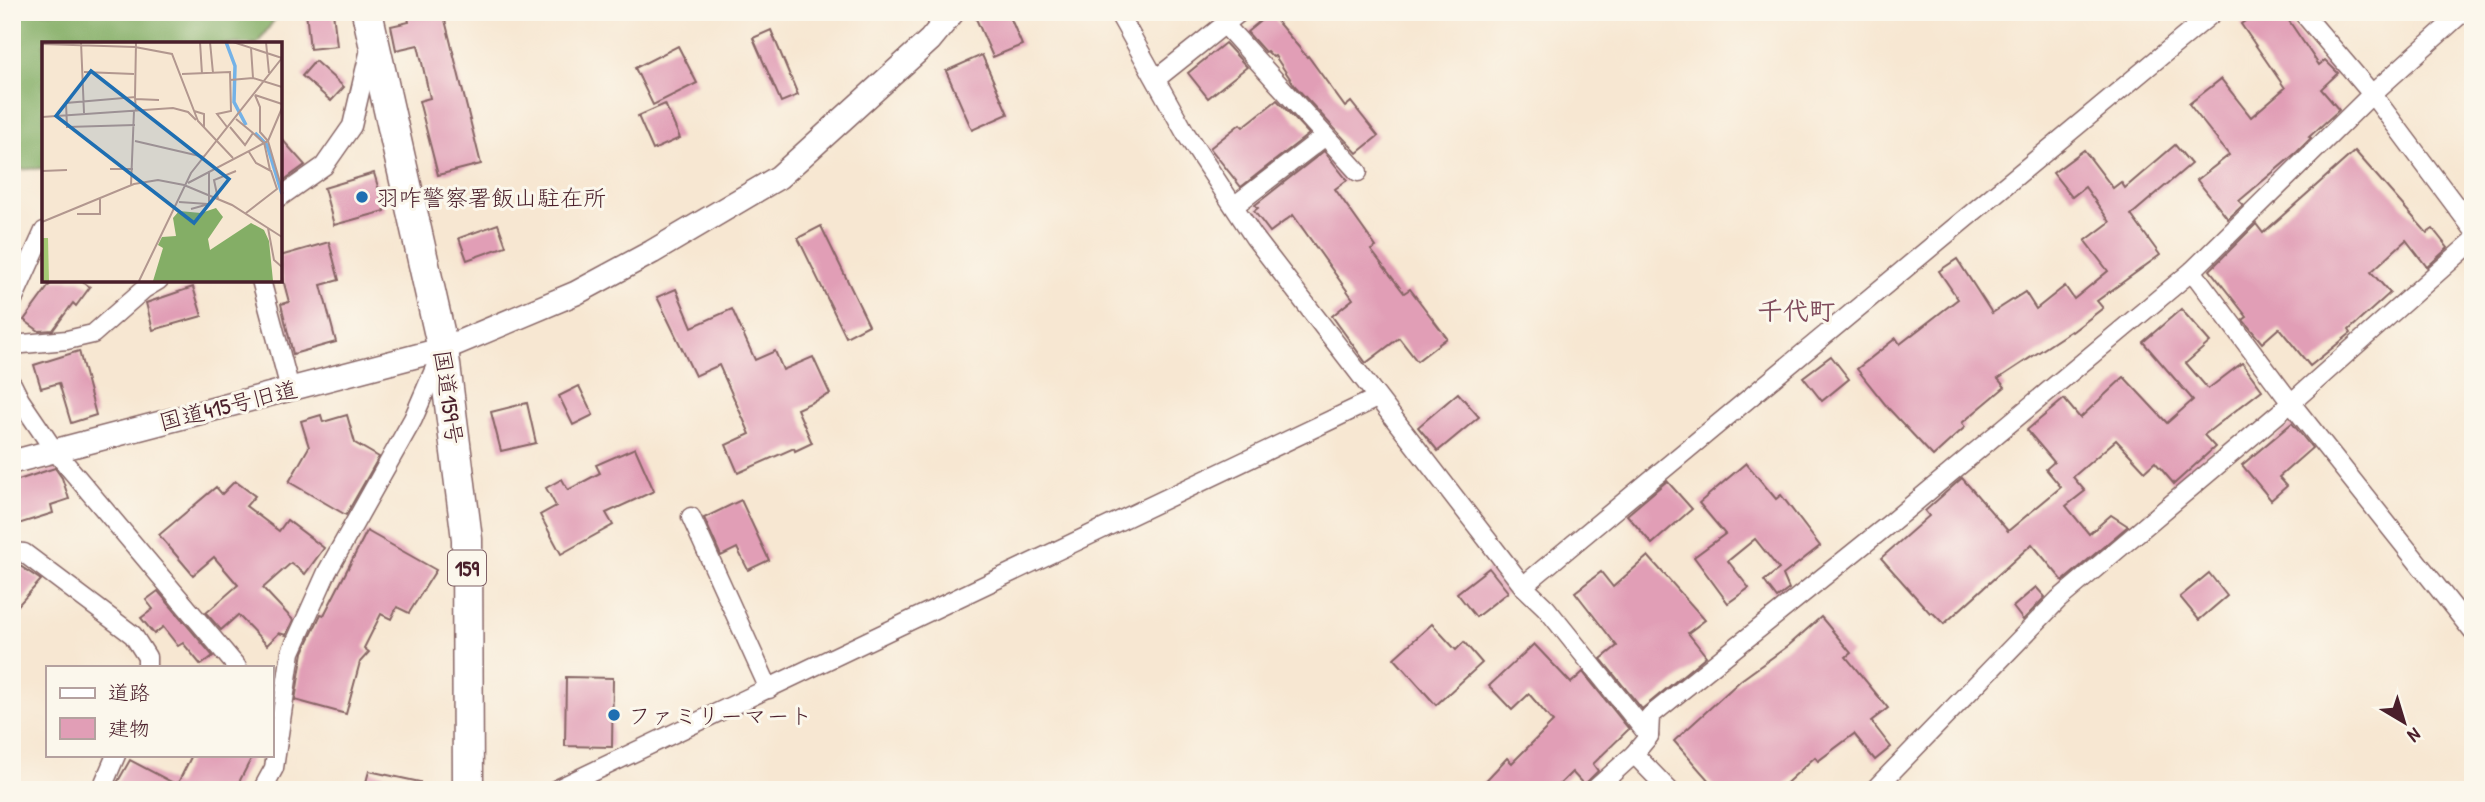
<svg xmlns="http://www.w3.org/2000/svg" width="2485" height="802" viewBox="0 0 2485 802" font-family="'Patrick Hand','Klee One',sans-serif">
<style>
.forest{fill:#84ae66;stroke:#676648;stroke-width:2}
.building{fill:#e19eb6}
.lines{fill:none;stroke-linecap:round;stroke-linejoin:round}
.minor-casing{stroke:#876565;stroke-width:21}
.tertiary-casing{stroke:#876565;stroke-width:26}
.trunk-casing{stroke:#876565;stroke-width:33}
.minor{stroke:#fff;stroke-width:18}
.tertiary{stroke:#fff;stroke-width:23}
.trunk{stroke:#fff;stroke-width:30}
.poi-dot{fill:#1f6fb2;stroke:#fbf7ec;stroke-width:2.5}
.labels{text-anchor:middle;dominant-baseline:central;stroke-width:6;stroke-linejoin:round;paint-order:stroke}
.shield{fill:#fbf7ec;stroke:#7f6065;stroke-width:2}
.shield-label{font-size:21px;font-weight:bold;fill:#4a1f2b}
.poi-label{font-size:23px;fill:#4a1f2b;stroke:#fbf7ec;text-anchor:start}
.street-label{font-size:23px;fill:#4a1f2b;stroke:#fbf7ec}
.quarter-label{font-size:26px;font-weight:bold;fill:#7f4b5c;stroke:#fbf7ec}
.inset-river{fill:none;stroke:#74b2e7;stroke-width:3.5}
.inset-road{fill:none;stroke:#b2978f;stroke-width:2}
.view{fill:#1f6fb2;fill-opacity:0.15;stroke:#1f6fb2;stroke-width:3.5}
.inset-edge{fill:none;stroke:#4a1f2b;stroke-width:3.5}
</style>
<rect width="100%" height="100%" fill="#fbf7ec"/>
<filter id="ink" filterUnits="userSpaceOnUse"><feTurbulence type="fractalNoise" baseFrequency=".0143" numOctaves="2"/><feDisplacementMap in="SourceGraphic" scale="14" xChannelSelector="R" yChannelSelector="G"/><feConvolveMatrix kernelMatrix="1 2 1 2 8 2 1 2 1" color-interpolation-filters="sRGB"/></filter>
<filter id="wash" filterUnits="userSpaceOnUse"><feTurbulence type="fractalNoise" baseFrequency=".00686" numOctaves="4" result="noise"/><feDisplacementMap in="SourceGraphic" scale="28" xChannelSelector="R" yChannelSelector="G"/><feGaussianBlur stdDeviation="1.57" result="paint"/><feColorMatrix in="noise" values="0 0 0 0 0 0 0 0 0 0 0 0 0 0 0 0 0 1.4 0 .05"/><feComposite in="paint" operator="in"/></filter>
<g filter="url(#wash)">
<rect width="100%" height="100%" fill="#f7e7d2"/>
<polygon class="forest" points="12,12 280,12 257,44 44,44 44,168 13,170 12,172"/>
<g id="blocks">
<g class="building">
<polygon points="306,12 333,12 337,46 310,49"/>
<polygon points="407,12 443,12 481,164 438,175 419,101 430,98 418,45 396,50 391,26 409,22"/>
<polygon points="973,12 1008,12 1022,45 993,57"/>
<polygon points="2257,12 2283,12 2319,65 2325,60 2338,73 2321,89 2339,110 2309,137 2311,138 2297,152 2239,201 2243,205 2228,219 2197,180 2229,155 2189,104 2221,79 2251,117 2285,88 2241,24"/>
<polygon points="1270,13 1307,57 1308,56 1345,107 1351,102 1378,136 1357,153 1295,86 1275,56 1273,57 1267,51 1265,52 1247,32"/>
<polygon points="771,30 798,95 781,102 753,38"/>
<polygon points="1225,43 1247,67 1208,98 1188,73"/>
<polygon points="678,46 697,83 653,105 635,68"/>
<polygon points="982,55 1008,114 972,130 946,71"/>
<polygon points="315,61 344,87 331,101 302,76"/>
<polygon points="1277,100 1309,134 1241,187 1210,148 1240,124 1243,127"/>
<polygon points="665,104 680,138 653,150 638,116"/>
<polygon points="280,137 305,165 280,183"/>
<polygon points="2175,145 2191,164 2131,215 2160,255 2097,301 2103,308 2072,332 2071,331 1998,379 2005,387 1962,423 1965,427 1933,456 1889,409 1857,369 1896,338 1900,344 1958,299 1939,271 1957,259 1992,313 2025,292 2036,309 2065,286 2074,299 2108,271 2085,241 2110,222 2085,187 2072,197 2053,173 2084,150 2113,188 2121,182 2125,188"/>
<polygon points="1324,151 1347,180 1335,189 1376,247 1371,250 1404,293 1410,289 1447,338 1417,361 1399,338 1366,363 1332,316 1353,299 1293,215 1270,232 1254,211 1258,208 1255,205"/>
<polygon points="2355,151 2427,233 2433,229 2448,248 2427,267 2406,240 2371,272 2390,293 2349,330 2351,333 2310,366 2279,328 2262,343 2243,320 2247,317 2210,270 2256,224 2263,233"/>
<polygon points="374,173 385,211 334,225 324,188"/>
<polygon points="498,224 506,246 467,260 459,238"/>
<polygon points="821,226 869,325 846,337 798,238"/>
<polygon points="329,242 339,280 321,285 336,342 293,354 281,304 289,302 280,268 280,256"/>
<polygon points="53,280 80,280 90,287 76,306 73,303 53,330 39,331 24,320"/>
<polygon points="193,287 202,316 153,330 146,303"/>
<polygon points="676,289 692,327 732,309 755,360 775,351 783,370 813,357 830,394 797,409 812,443 795,451 794,448 738,473 726,445 750,434 719,365 695,376 657,297"/>
<polygon points="2181,309 2210,342 2186,363 2208,389 2242,363 2262,390 2204,435 2215,447 2174,484 2155,462 2145,471 2116,440 2073,477 2085,491 2066,506 2089,534 2111,515 2128,526 2063,581 2032,544 1944,624 1932,612 1930,613 1881,558 1929,516 1925,511 1962,478 2008,531 2061,487 2046,469 2054,462 2027,430 2064,399 2080,418 2124,377 2167,423 2193,400 2143,342"/>
<polygon points="79,351 96,415 71,423 59,383 41,388 34,365"/>
<polygon points="1831,356 1849,379 1822,401 1803,377"/>
<polygon points="579,386 593,415 573,425 559,396"/>
<polygon points="1458,393 1479,417 1438,451 1418,427"/>
<polygon points="527,403 536,443 501,451 491,412"/>
<polygon points="321,415 323,422 347,415 355,443 379,457 346,515 289,482 309,447 301,421"/>
<polygon points="2292,423 2312,448 2279,477 2287,486 2271,500 2242,465"/>
<polygon points="635,448 654,491 606,513 613,525 561,554 540,515 556,506 546,488 562,479 568,490 600,473 596,465"/>
<polygon points="1746,463 1776,499 1781,495 1820,546 1783,575 1789,589 1777,598 1764,581 1779,569 1755,539 1728,561 1749,588 1728,603 1694,557 1725,534 1699,503"/>
<polygon points="55,468 62,478 69,499 51,505 53,513 12,526 12,482"/>
<polygon points="235,481 255,496 246,506 279,531 287,520 324,548 305,574 291,563 263,588 293,620 286,635 279,633 267,645 238,615 221,630 206,613 238,585 214,557 193,575 159,535 216,487 222,494"/>
<polygon points="1667,481 1692,509 1652,544 1627,515"/>
<polygon points="741,500 769,560 748,570 737,548 721,556 704,518"/>
<polygon points="367,531 436,570 409,613 397,607 391,619 381,614 364,648 369,652 360,662 346,714 295,700 303,652 321,614 324,615"/>
<polygon points="1648,556 1705,620 1688,633 1706,656 1642,709 1601,659 1617,646 1575,592 1601,572 1613,587"/>
<polygon points="12,563 17,564 41,580 12,612"/>
<polygon points="1489,568 1508,592 1476,617 1457,593"/>
<polygon points="2209,573 2227,596 2199,620 2180,597"/>
<polygon points="2036,587 2045,597 2023,620 2013,607"/>
<polygon points="158,591 213,656 201,665 183,643 178,646 163,627 154,634 141,618 153,609 146,600"/>
<polygon points="1821,617 1851,653 1846,657 1888,708 1871,721 1891,747 1875,760 1854,734 1818,761 1815,757 1779,790 1717,790 1674,741 1741,680 1788,646"/>
<polygon points="1432,624 1456,650 1464,642 1482,663 1436,705 1394,658"/>
<polygon points="1534,644 1571,683 1583,672 1629,729 1593,764 1598,771 1584,785 1572,772 1554,790 1477,790 1507,758 1512,763 1553,722 1529,694 1512,710 1489,686"/>
<polygon points="566,677 613,678 612,747 565,746"/>
<polygon points="192,755 253,755 235,790 113,790 130,760 177,785"/>
<polygon points="369,771 420,782 419,790 364,790"/>
</g>
</g>
</g>
<g filter="url(#ink)">
<use href="#blocks" fill-opacity="0" stroke="#876565" stroke-width="2"/>
<g class="lines">
<g class="minor-casing">
<g id="minor">
<polyline points="1118,12 1186,134 1254,237 1523,586 1546,608 1649,736"/>
<polyline points="2302,12 2372,94 2473,229"/>
<polyline points="1225,25 1358,172"/>
<polyline points="1156,79 1240,12"/>
<polyline points="280,197 324,166 352,126 370,49"/>
<polyline points="1234,206 1325,136"/>
<polyline points="2192,271 2291,403 2473,632"/>
<polyline points="261,280 290,389"/>
<polyline points="12,302 44,231"/>
<polyline points="12,345 67,340 93,334 144,289 159,280"/>
<polyline points="12,384 20,400 54,450 237,667"/>
<polyline points="691,517 769,689"/>
<polyline points="12,552 24,553 133,635 147,657 147,667"/>
<polyline points="1523,586 2214,12"/>
<polyline points="1634,754 1669,790"/>
<polyline points="101,790 116,755"/>
<polyline points="262,790 274,768 291,652 327,572 413,419 441,354"/>
<polyline points="555,790 1377,398"/>
<polyline points="1594,790 1634,754 1649,736 1650,716 1888,525 2192,271 2372,94 2463,12"/>
<polyline points="1874,790 2059,599 2291,403 2473,241"/>
</g>
</g>
<g class="tertiary-casing">
<polyline id="tertiary" points="12,462 443,349 576,293 652,252 779,177 930,40 953,12"/>
</g>
<g class="trunk-casing">
<polyline id="trunk" points="367,12 443,349 467,539 468,790"/>
</g>
<use href="#minor" class="minor"/>
<use href="#tertiary" class="tertiary"/>
<use href="#trunk" class="trunk"/>
</g>
</g>
<g class="poi-dot">
<circle cx="362" cy="197" r="7"/>
<circle cx="614" cy="715" r="7"/>
</g>
<g class="labels">
<rect class="shield" x="448" y="550.5" width="38" height="35" rx="5"/>
<g class="shield-label">
<text x="467" y="568">159</text>
</g>
<g class="poi-label">
<text x="376" y="197">羽咋警察署飯山駐在所</text>
<text x="628" y="715">ファミリーマート</text>
</g>
<g class="street-label">
<text transform="translate(449 397) rotate(82)">国道159号</text>
<text transform="translate(228 405) rotate(-14)">国道415号旧道</text>
</g>
<g class="quarter-label">
<text x="1796" y="310">千代町</text>
</g>
</g>
<g transform="translate(42 42)">
<rect width="240" height="240" fill="#f7e7d2"/>
<path d="M0,196H6L7,239H0Z" fill="#a5ca74"/>
<path d="M174,166L181,175L166,197L168,208L209,181L222,188L227,199L231,239H111L121,206L116,203L120,195L134,194L131,176L137,169L159,171Z" fill="#84ae66"/>
<path class="inset-river" d="M184,0L193,24L192,60L204,83M213,91L225,103L240,152"/>
<path class="inset-road" d="M39,0L42,71M158,0L160,32M168,0L171,31M191,0L240,16M224,0L227,31M0,2L93,5L130,12L156,79L191,116M209,6L211,36L240,45M42,30L92,32M140,32L188,30L189,69L175,72L185,85M188,38L211,36M213,53L218,65V90L226,99L240,147M213,53L240,62M93,55L94,0M93,57L117,58M152,69L162,72V85M0,75L131,66L146,70L154,78M194,77L211,91M93,83L25,85L24,61L93,55L94,69M188,85L203,103L211,91L222,101M93,99L162,115M222,100L228,128M68,127H91M0,129L25,128M146,141L226,99L240,66M89,143L92,69M176,157L172,138L194,129M137,160L166,162M149,167L167,162V129M204,171L235,147L229,129L214,121L207,110M35,172H58V156M0,180L92,142L116,138L142,143L190,163L240,195M226,186L232,218L240,225M97,239L149,131L240,16"/>
<path class="view" d="M49,29L187,137L152,181L14,74Z"/>
<rect width="240" height="240" class="inset-edge"/>
</g>
<rect width="2485" height="802" fill="none" stroke="#fbf7ec" stroke-width="42"/>
<rect x="46" y="666" width="228" height="91" fill="#fbf7ec" stroke="#b4a19f" stroke-width="2"/>
<rect x="60" y="688" width="35" height="10" fill="#ffffff" stroke="#b4a19f" stroke-width="2"/>
<text x="108" y="700" font-size="21" fill="#4a1f2b">道路</text>
<rect x="60" y="718" width="35" height="21" fill="#e19eb6" stroke="#b4a19f" stroke-width="2"/>
<text x="108" y="736" font-size="21" fill="#4a1f2b">建物</text>
<g transform="translate(2404 722) rotate(142)" stroke="#fbf7ec" stroke-width="5" paint-order="stroke">
<path d="M0-5L12 26L0 18L-12 26Z" fill="#4a1f2b"/>
<text y="-10" font-size="19" font-weight="bold" text-anchor="middle" fill="#4a1f2b">N</text>
</g>
</svg>
